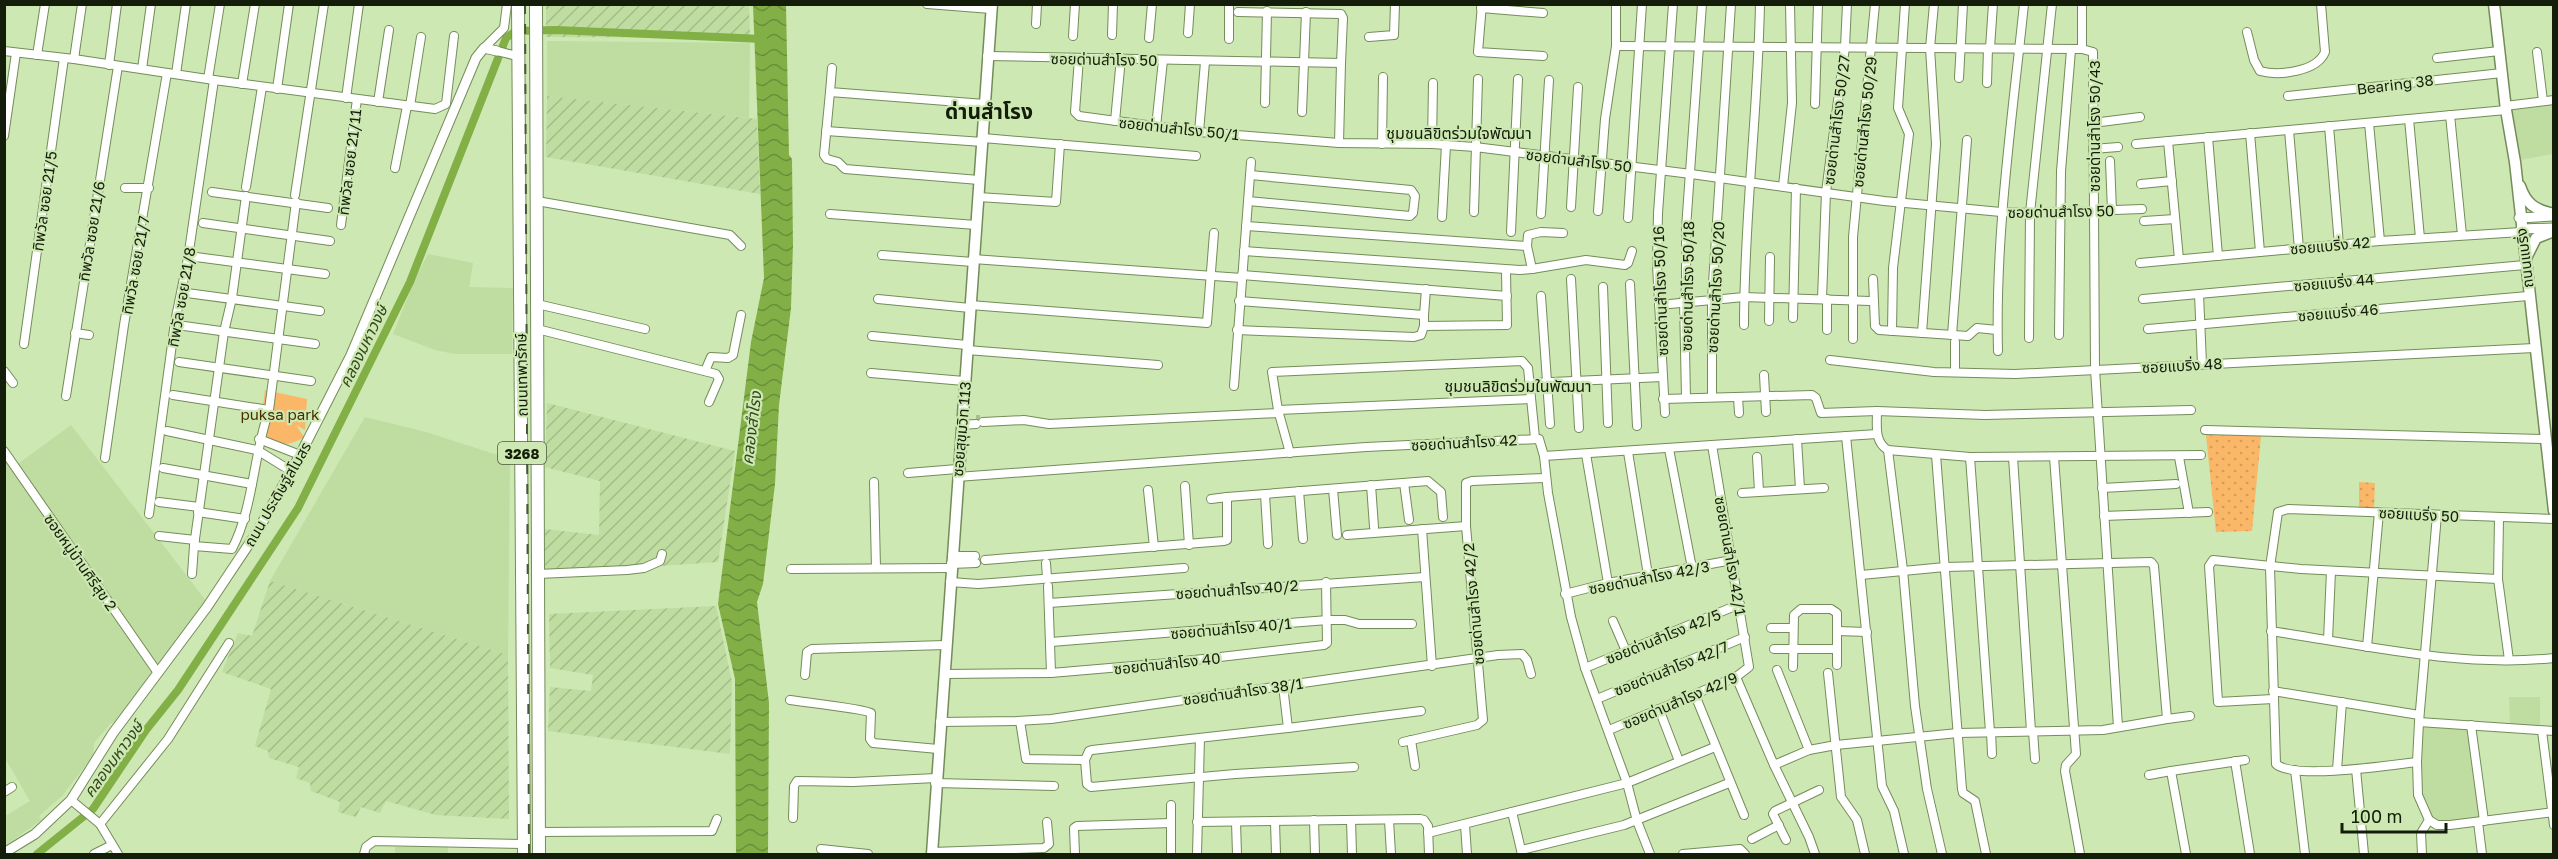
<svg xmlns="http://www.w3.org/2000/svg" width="2558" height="859" viewBox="0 0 2558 859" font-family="'Golos Text','Noto Sans Thai',sans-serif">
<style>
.built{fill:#bfdca1}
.industrial{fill:url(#industrial-furrows)}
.grass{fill:url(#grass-dots)}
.park{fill:#fab768}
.water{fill:url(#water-waves)}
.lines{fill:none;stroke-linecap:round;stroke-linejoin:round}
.canal{stroke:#82b047;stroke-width:8}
.minor-tunnel{stroke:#a8bf90;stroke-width:8;stroke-dasharray:8 4;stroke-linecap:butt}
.minor-casing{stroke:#748c5a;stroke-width:10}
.tertiary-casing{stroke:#748c5a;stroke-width:11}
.secondary-casing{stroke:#748c5a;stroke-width:13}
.primary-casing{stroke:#748c5a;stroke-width:14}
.minor{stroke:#fff;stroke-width:8}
.tertiary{stroke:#fff;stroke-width:9}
.secondary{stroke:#fff;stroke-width:10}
.primary{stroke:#fff;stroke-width:12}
.rail{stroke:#485639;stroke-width:2;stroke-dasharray:10 10;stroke-linecap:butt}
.labels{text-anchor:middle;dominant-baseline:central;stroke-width:4.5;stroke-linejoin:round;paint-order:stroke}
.shield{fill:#cde8b2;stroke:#4c5a3c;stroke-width:1.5}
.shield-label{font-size:14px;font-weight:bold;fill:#141d09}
.street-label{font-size:15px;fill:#141d09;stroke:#cde8b2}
.park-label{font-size:15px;fill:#492c00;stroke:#cde8b2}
.neighbourhood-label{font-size:16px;fill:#141d09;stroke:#cde8b2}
.water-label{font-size:16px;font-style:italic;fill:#32461b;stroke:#cde8b2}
.district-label{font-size:21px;font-weight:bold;fill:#141d09;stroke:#cde8b2}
</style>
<defs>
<pattern id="industrial-furrows" width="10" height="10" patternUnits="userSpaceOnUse" patternTransform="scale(1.5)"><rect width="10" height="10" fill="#bfdca1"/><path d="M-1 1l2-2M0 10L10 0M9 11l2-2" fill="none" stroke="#a3bc89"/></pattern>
<pattern id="grass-dots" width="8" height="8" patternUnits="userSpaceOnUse" patternTransform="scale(1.5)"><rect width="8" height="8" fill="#fab768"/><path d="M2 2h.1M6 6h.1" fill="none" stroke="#d59d59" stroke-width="1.8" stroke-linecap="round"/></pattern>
<pattern id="water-waves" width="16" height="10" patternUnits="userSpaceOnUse" patternTransform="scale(1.5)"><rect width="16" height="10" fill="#82b047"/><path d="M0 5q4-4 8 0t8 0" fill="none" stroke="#698f39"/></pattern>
</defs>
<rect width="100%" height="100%" fill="#cde8b2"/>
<g class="built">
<polygon points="547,41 750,43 749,118 547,96"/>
<polygon points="2553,103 2553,154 2520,160 2512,108"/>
<polygon points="428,254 473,263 469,287 513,288 512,354 455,354 435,350 393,334 415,279"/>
<polygon points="365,417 426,432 510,459 508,655 270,581"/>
<polygon points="71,425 206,601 157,665 18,464"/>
<polygon points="4,457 152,671 118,720 110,724 94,743 93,756 62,796 39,816 41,820 5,846 5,816 30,801 5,758"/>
<polygon points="2509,697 2540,697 2540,728 2510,728"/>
<polygon points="2421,724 2470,728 2482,819 2442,823 2434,821 2428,815 2420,789"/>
<rect x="395" y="847" width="53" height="7"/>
</g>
<g class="industrial">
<polygon points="546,5 749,5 750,38 546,37"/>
<polygon points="547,96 757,119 760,194 546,157"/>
<polygon points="547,403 735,451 718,562 543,574 544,529 599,535 600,481 545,467"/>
<polygon points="270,581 508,655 509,819 436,815 386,801 380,813 361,807 356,817 338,812 340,802 311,791 310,783 296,778 299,767 269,758 268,751 255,746 271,689 222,672 238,633 252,636"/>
<polygon points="716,606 732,682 730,754 548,731 550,687 591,691 593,675 550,668 549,614"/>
</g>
<g class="grass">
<polygon points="2206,435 2261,436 2252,531 2216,532"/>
<polygon points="2359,482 2375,483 2374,510 2359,509"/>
</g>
<path class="park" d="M265,390L307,399L305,430L296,425L304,437C287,448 278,444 259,437Z"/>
<polygon class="water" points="753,5 786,5 789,155 792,159 793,245 791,308 779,405 775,484 763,584 757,602 769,703 768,854 736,854 735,679 718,604 751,342 764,278"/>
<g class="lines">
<polyline class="canal" points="37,854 93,809 146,730 178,690 298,508 410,282 506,38 516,31 556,30 763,39"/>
<polyline class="minor-tunnel" points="976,419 980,419"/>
<g class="minor-casing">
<g id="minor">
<polyline points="927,4 991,9"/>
<polyline points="1482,4 1478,52 1543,56"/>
<polyline points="1481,8 1543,13"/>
<polyline points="1238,12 1341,14 1343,18 1341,63"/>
<polyline points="1036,24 1037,4"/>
<path d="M2247,32L2254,60L2260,71C2278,76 2317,72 2325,52L2321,4"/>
<polyline points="1188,33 1190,4"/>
<polyline points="1112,35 1113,4"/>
<polyline points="1073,36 1075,4"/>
<polyline points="1369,37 1394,35 1395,4"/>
<polyline points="1149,38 1152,4"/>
<polyline points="1229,39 1229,4"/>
<polyline points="1616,46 2082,49 2093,52 2095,369 2118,727"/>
<polyline points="484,48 504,28 507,4"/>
<polyline points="1990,48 1993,4"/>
<polyline points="2082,49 2082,4"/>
<polyline points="4,51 74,59 214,80 435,109 446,104 454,36"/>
<polyline points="497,51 517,56"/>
<polyline points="2537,52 2543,101"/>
<polyline points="37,55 45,4"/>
<polyline points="987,56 1341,63 1339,143 1432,144 1475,147 1691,174 1884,201 2001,212 2030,213 2142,209"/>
<polyline points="1079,58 1075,112 1079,116 1199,132 1339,143"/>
<polyline points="2437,58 2499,51"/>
<polyline points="74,59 82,4"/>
<polyline points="109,65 117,4"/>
<polyline points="832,68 830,92 985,104"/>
<polyline points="142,69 151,4"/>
<polyline points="176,74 186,4"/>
<polyline points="1959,78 1963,4"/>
<polyline points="208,79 220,4"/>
<polyline points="1987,83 1988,48"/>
<polyline points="242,84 255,4"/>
<polyline points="277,89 289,4"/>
<polyline points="830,92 824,155 827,159 838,162 845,169 979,180"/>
<polyline points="2288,96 2502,73"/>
<polyline points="346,98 359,4"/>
<polyline points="378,102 389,30"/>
<polyline points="1265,103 1267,11"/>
<polyline points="1815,104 1818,4"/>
<polyline points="410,106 421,37"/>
<polyline points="2505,106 2554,100"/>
<polyline points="1302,112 1306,12"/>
<polyline points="2450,115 2462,235"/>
<polyline points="2409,119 2420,238"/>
<polyline points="1115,121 1121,58"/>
<polyline points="2093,123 2140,117"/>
<polyline points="2369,123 2380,241"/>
<polyline points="2329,126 2339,245"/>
<polyline points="1156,127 1163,60"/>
<polyline points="2289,130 2299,249"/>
<polyline points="826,131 983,142"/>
<polyline points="1199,132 1205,62"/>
<polyline points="2250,133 2260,252"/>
<polyline points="4,136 16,53"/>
<polyline points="2208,137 2218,256"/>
<polyline points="983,138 1196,156"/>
<polyline points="2168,141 2179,259"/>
<polyline points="1382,144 1383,77"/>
<polyline points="1432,144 1433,83"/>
<polyline points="2136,144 2506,110"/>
<polyline points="2093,149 2118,147"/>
<polyline points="2110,161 2112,211"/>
<polyline points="395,168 407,106"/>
<polyline points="2141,184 2172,181"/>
<polyline points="1783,186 1792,103 1790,4"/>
<polyline points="246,187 262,87"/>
<polyline points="125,188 149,188"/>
<polyline points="212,192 328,208"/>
<polyline points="295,195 324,4"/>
<path d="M246,196L232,298L224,332L194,546L232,549C254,506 253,456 269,410L296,202"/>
<polyline points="978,197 1056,202 1060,144"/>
<polyline points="537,201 730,235 741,246"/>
<polyline points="1248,201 1410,216 1413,213 1415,196 1411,190 1250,175"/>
<polyline points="1571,207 1578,87"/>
<polyline points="1598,211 1605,119 1616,46 1616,4"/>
<polyline points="1474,212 1478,79"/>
<polyline points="830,214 976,225"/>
<polyline points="1541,214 1549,80"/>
<polyline points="1442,217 1446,145"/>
<polyline points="1628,218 1642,4"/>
<polyline points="2144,221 2175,219"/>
<polyline points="203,223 330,241"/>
<polyline points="341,225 357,99"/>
<polyline points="1246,226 1527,246"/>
<polyline points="1511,232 1518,79"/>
<polyline points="1244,251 1520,270 1532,269 1527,246 1528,235 1541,232 1563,233"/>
<polyline points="882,255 973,262"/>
<polyline points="196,257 325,274"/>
<polyline points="973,259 1242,278"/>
<polyline points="2140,263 2380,241 2521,232"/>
<polyline points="1532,269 1586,260 1625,265 1628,263 1632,251"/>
<polyline points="1242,275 1507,296"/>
<polyline points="1571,279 1579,428"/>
<polyline points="1873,279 1874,301"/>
<polyline points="1630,284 1637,426"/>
<polyline points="1603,287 1608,423"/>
<polyline points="187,293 320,311"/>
<polyline points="2199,294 2202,364"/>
<polyline points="1541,296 1550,424"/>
<polyline points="878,299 970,308"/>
<polyline points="1822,299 1826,192 1845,47 1847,4"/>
<polyline points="2143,299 2525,265"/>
<polyline points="537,304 645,329"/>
<polyline points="970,305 1207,323 1214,233"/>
<polyline points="1659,305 1744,297 1870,301 1874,301 1875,326 1879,330 1968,336 1977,328 1997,330"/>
<polyline points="1424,315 1426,289"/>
<polyline points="1793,318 1796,188"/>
<polyline points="1769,321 1770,257"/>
<path d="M1744,325C1744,218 1758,112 1760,4"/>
<polyline points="184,326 315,344"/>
<polyline points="1424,326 1507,325 1506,271"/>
<polyline points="537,329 716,374 719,379 709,402"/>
<polyline points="2148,329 2528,296"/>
<polyline points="1237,330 1414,337 1421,335 1424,326 1424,315 1239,301"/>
<polyline points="1827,330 1827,299"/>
<polyline points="1892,331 1893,268 1909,134 1898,108 1905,4"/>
<polyline points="75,333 89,335"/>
<polyline points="1922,333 1936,144 1930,48 1934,4"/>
<polyline points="1952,335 1967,140"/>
<polyline points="2059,335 2061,171 2071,50"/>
<polyline points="872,336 967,345"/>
<polyline points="2029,338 2030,213 2052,4"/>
<polyline points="1853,339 1853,237 1875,4"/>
<polyline points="1955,342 1955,372"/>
<polyline points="24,344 64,58"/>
<polyline points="967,350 1158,365"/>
<path d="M1998,351C1995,235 2012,120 2024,4"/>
<polyline points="1830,360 1934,372 2015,374 2534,348"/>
<polyline points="179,362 311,381"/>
<polyline points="4,371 13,383"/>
<polyline points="705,371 711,357 728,358 733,355 741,315"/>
<polyline points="871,373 964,381"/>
<polyline points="1764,375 1766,412"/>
<polyline points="1530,383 1662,377"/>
<polyline points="1234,386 1251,162"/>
<polyline points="173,395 269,410"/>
<polyline points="66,396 118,66"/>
<polyline points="1712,397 1712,299 1731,4"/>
<polyline points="1738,397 1739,413"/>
<polyline points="1686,398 1684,301 1686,288 1686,228 1702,4"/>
<polyline points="1663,399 1812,395 1816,398 1821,413 1877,411"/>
<polyline points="1278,410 1531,399"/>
<path d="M2191,410L1985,415L1877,411C1877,425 1874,442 1888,450L1970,457L2201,455"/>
<polyline points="1665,413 1657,265 1658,213 1673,4"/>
<polyline points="983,422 1024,420 1049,424 1279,413"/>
<polyline points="961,425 976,424"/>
<polyline points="2205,430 2545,439"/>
<polyline points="167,431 257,450 291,471"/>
<polyline points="1846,436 1882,786 1894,811 1904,854"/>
<polyline points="259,439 300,455"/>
<polyline points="1797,439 1800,489"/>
<polyline points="1669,449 1692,568"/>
<polyline points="1888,450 1903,570 1915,706 1927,789 1942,854"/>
<polyline points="4,451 158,673"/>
<polyline points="1628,452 1648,575"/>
<polyline points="1290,453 1278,410 1272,372 1522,361 1528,368 1535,438"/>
<polyline points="1586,454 1608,583"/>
<polyline points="1936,455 1962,789 1963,793 1975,801 1986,854"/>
<polyline points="1544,456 1877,434"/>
<polyline points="1757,457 1759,491"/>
<polyline points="1970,457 1990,732"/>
<polyline points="2013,457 2031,731"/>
<polyline points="2054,457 2076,754 2066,765 2065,771 2080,854"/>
<polyline points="2179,457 2189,513"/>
<polyline points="105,458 124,325 167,73"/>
<polyline points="163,468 252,484"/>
<polyline points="908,473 957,469"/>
<polyline points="957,477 1366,447 1539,439 1544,456 1548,493 1571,617 1585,668 1627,783 1637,821 1650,854"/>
<polyline points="874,482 876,568"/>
<polyline points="1404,483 1409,520"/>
<polyline points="1371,485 1374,527"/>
<polyline points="1185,486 1189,545"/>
<polyline points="2102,488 2176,484"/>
<polyline points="1333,489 1337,535"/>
<polyline points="1148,490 1154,547"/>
<polyline points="1299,491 1303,539"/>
<polyline points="1742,493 1824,488"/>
<polyline points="1265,494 1268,544"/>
<polyline points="1227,497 1428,481 1441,492 1443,517"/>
<polyline points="159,502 199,507"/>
<polyline points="198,512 245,519"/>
<polyline points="149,514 175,322 188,258 214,80"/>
<polyline points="2104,516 2208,512"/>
<polyline points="2499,518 2498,579 2509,660"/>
<polyline points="1422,529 1432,666"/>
<polyline points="1347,535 1466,526"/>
<polyline points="159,536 195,540"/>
<polyline points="952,556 975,556"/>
<polyline points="985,560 1224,541 1227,540 1227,497 1211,499"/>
<polyline points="1046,563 1047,578"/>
<polyline points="951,564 976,563"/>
<polyline points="791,569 951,568"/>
<polyline points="192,574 194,546"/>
<polyline points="538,574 627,570 644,568 660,561 662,554"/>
<polyline points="950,582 978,584 1184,568"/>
<polyline points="1048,586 1051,673"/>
<polyline points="1565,594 1608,583 1732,560"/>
<polyline points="1049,603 1425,577"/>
<polyline points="1613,621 1626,651"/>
<polyline points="1771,628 1793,628"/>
<polyline points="1838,631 1867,632"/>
<path d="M2271,631C2363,645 2460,668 2554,658"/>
<polyline points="2328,640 2331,571"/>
<polyline points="1051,642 1328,620 1345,620 1359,624 1412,624"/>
<polyline points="2367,647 2379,512"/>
<polyline points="1774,649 1837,649"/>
<polyline points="1793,667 1794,615 1801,609 1831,609 1837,613 1837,665"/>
<polyline points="1585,668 1740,604"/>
<polyline points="1777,670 1809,750"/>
<polyline points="1828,673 1841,797 1857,820 1865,854"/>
<polyline points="945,674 1051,673 1168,663 1324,645 1327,643 1326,582"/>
<polyline points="805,675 807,652 812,649 945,645"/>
<polyline points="1736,677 1774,765 1809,837 1815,854"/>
<polyline points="1283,686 1288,728 1092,750 1089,751 1085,760 1087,784 1091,787 1235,774 1354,767"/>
<polyline points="2273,691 2419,715"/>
<polyline points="1695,695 1744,815"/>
<polyline points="1597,699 1745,637"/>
<polyline points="2273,699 2218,702 2209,566 2213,560 2301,569 2498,579"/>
<path d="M790,700C803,702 866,709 871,713L870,739L873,743L938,749"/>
<polyline points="1659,709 1679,761"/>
<polyline points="2167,719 2190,716"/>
<polyline points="1020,721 1026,759 1085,760"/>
<polyline points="940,722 1017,721 1051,719 1498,655 1522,654 1527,660 1531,674"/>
<polyline points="2419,722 2554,731"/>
<polyline points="2471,725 2484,821"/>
<polyline points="1288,728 1421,711"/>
<polyline points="1609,730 1736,677 1749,667 1712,445"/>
<polyline points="2033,731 2035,759"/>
<polyline points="2542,731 2554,825"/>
<polyline points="1991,732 1992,754"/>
<polyline points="1411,740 1415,766"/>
<polyline points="1403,742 1477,725 1483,720 1466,526 1466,483 1472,481 1545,478"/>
<polyline points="2235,761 2250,854"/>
<path d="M2417,762C2392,765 2293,780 2276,764L2270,567L2278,512L2288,509L2554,519"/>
<polyline points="1774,765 1809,750 1836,745 1958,733 2103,730 2167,719 2154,566 2151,562 1945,567 1861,575"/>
<polyline points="2356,769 2364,854"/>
<polyline points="2295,770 2305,854"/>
<polyline points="2337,770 2342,702"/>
<polyline points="2171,771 2245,760"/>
<polyline points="2149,775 2171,771 2186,854"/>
<polyline points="935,783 1054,786"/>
<polyline points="4,792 12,787"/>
<polyline points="71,800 100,824 118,854"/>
<polyline points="1512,812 1522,854"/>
<polyline points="793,818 794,786 797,781 853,782 936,778"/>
<polyline points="1314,820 1315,854"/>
<polyline points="1351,820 1352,854"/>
<polyline points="1389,820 1391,854"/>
<polyline points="2429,820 2437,825 2450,825 2554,812"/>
<polyline points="1197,822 1420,819 1424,820 1428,826 1429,854"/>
<polyline points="1236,822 1237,854"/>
<polyline points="1275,822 1276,854"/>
<polyline points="2478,822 2482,854"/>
<polyline points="100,824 168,739 229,643"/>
<polyline points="1465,825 1467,854"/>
<polyline points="539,832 712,831 717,819"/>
<polyline points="1428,833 1627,783 1715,747"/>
<polyline points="1752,839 1779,825"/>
<polyline points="1786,840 1773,814 1775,811 1819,790"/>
<polyline points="821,849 868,854"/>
<polyline points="1521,850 1624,825 1729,783"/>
<polyline points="932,852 1044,848 1049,844 1047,822"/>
<polyline points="94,854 112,845"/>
<polyline points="364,854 366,847 374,841 524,844"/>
<polyline points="1075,854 1074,828 1077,826 1171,823"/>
<polyline points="1171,854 1171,805"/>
<polyline points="1197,854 1200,738"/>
<polyline points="1683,854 1740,849 1745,854"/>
<polyline points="2422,854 2421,833 2429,820 2418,795 2417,762 2419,722 2437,515"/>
</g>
</g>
<g class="tertiary-casing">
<g id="tertiary">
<polyline points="2519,218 2553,216"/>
<polyline points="2521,229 2554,228"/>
<polyline points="4,853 35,834 71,800 113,733 207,607 257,532 300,455 351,355 476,58 484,48 497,51"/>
</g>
</g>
<g class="secondary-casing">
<g id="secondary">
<polyline points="2494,4 2506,110 2515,162 2554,511"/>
<path d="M2520,186C2526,204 2535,210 2554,214"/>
<polyline points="2526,258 2536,238 2554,231"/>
<polyline points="932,854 992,4"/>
</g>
</g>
<g class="primary-casing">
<g id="primary">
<polyline points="518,4 524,854"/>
<polyline points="536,4 539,854"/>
</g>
</g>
<use href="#minor" class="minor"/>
<use href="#tertiary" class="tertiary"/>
<use href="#secondary" class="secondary"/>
<use href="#primary" class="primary"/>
<polyline class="rail" points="525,4 529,854"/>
</g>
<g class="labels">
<rect class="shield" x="498" y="442" width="48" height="22" rx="4.5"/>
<g class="shield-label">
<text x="522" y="453">3268</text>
</g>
<g class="street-label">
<text transform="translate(1104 59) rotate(1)">ซอยด่านสำโรง 50</text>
<text transform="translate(2395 84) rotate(-7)">Bearing 38</text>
<text transform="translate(1836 120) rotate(-83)">ซอยด่านสำโรง 50/27</text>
<text transform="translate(1864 122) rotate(-84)">ซอยด่านสำโรง 50/29</text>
<text transform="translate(2094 126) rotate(-90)">ซอยด่านสำโรง 50/43</text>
<text transform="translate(1179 128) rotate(6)">ซอยด่านสำโรง 50/1</text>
<text transform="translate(1579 160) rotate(7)">ซอยด่านสำโรง 50</text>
<text transform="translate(349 162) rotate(-83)">ทิพวัล ซอย 21/11</text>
<text transform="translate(44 201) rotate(-82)">ทิพวัล ซอย 21/5</text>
<text transform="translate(2061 211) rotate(-1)">ซอยด่านสำโรง 50</text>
<text transform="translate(91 231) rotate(-81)">ทิพวัล ซอย 21/6</text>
<text transform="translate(2330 245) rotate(-5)">ซอยแบริ่ง 42</text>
<text transform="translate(2524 258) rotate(-97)">ถนนแบริ่ง</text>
<text transform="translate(135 265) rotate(-80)">ทิพวัล ซอย 21/7</text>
<text transform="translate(2334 282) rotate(-5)">ซอยแบริ่ง 44</text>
<text transform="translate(1687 286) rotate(-89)">ซอยด่านสำโรง 50/18</text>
<text transform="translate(1715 287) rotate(-87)">ซอยด่านสำโรง 50/20</text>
<text transform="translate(1660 291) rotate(-92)">ซอยด่านสำโรง 50/16</text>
<text transform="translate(181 297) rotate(-80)">ทิพวัล ซอย 21/8</text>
<text transform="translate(2338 312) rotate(-5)">ซอยแบริ่ง 46</text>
<text transform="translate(2182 365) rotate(-3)">ซอยแบริ่ง 48</text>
<text transform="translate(521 375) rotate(-91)">ถนนเทพารักษ์</text>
<text transform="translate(961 429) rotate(-85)">ซอยสุขุมวิท 113</text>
<text transform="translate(1464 442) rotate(-3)">ซอยด่านสำโรง 42</text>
<text transform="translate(277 494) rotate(-60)">ถนน ประดิษฐ์สโมสร</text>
<text transform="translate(2419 514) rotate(3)">ซอยแบริ่ง 50</text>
<text transform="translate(1731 556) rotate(80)">ซอยด่านสำโรง 42/1</text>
<text transform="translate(81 562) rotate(55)">ซอยหมู่บ้านศิรีสุข 2</text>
<text transform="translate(1649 577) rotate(-11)">ซอยด่านสำโรง 42/3</text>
<text transform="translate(1237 589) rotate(-4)">ซอยด่านสำโรง 40/2</text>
<text transform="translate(1473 604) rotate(-95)">ซอยด่านสำโรง 42/2</text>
<text transform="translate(1231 628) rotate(-5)">ซอยด่านสำโรง 40/1</text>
<text transform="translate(1663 636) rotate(-22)">ซอยด่านสำโรง 42/5</text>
<text transform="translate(1167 663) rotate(-6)">ซอยด่านสำโรง 40</text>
<text transform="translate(1671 668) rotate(-22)">ซอยด่านสำโรง 42/7</text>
<text transform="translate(1243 691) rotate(-8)">ซอยด่านสำโรง 38/1</text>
<text transform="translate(1680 700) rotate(-23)">ซอยด่านสำโรง 42/9</text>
</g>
<g class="park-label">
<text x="280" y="414">puksa park</text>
</g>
<g class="neighbourhood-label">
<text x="1459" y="133">ชุมชนลิขิตร่วมใจพัฒนา</text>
<text x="1518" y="386">ชุมชนลิขิตร่วมในพัฒนา</text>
</g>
<g class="water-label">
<text transform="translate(363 346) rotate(-64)">คลองมหาวงษ์</text>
<text transform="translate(751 428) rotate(-83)">คลองสำโรง</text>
<text transform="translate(113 759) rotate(-54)">คลองมหาวงษ์</text>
</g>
<g class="district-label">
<text x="989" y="111">ด่านสำโรง</text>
</g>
</g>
<rect width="2558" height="859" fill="none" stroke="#141d09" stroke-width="12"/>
<path d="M2342 823v9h104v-9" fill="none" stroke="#141d09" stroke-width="3"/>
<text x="2351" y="823" font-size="18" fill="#141d09" stroke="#cde8b2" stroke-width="4.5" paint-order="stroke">100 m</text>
</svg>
